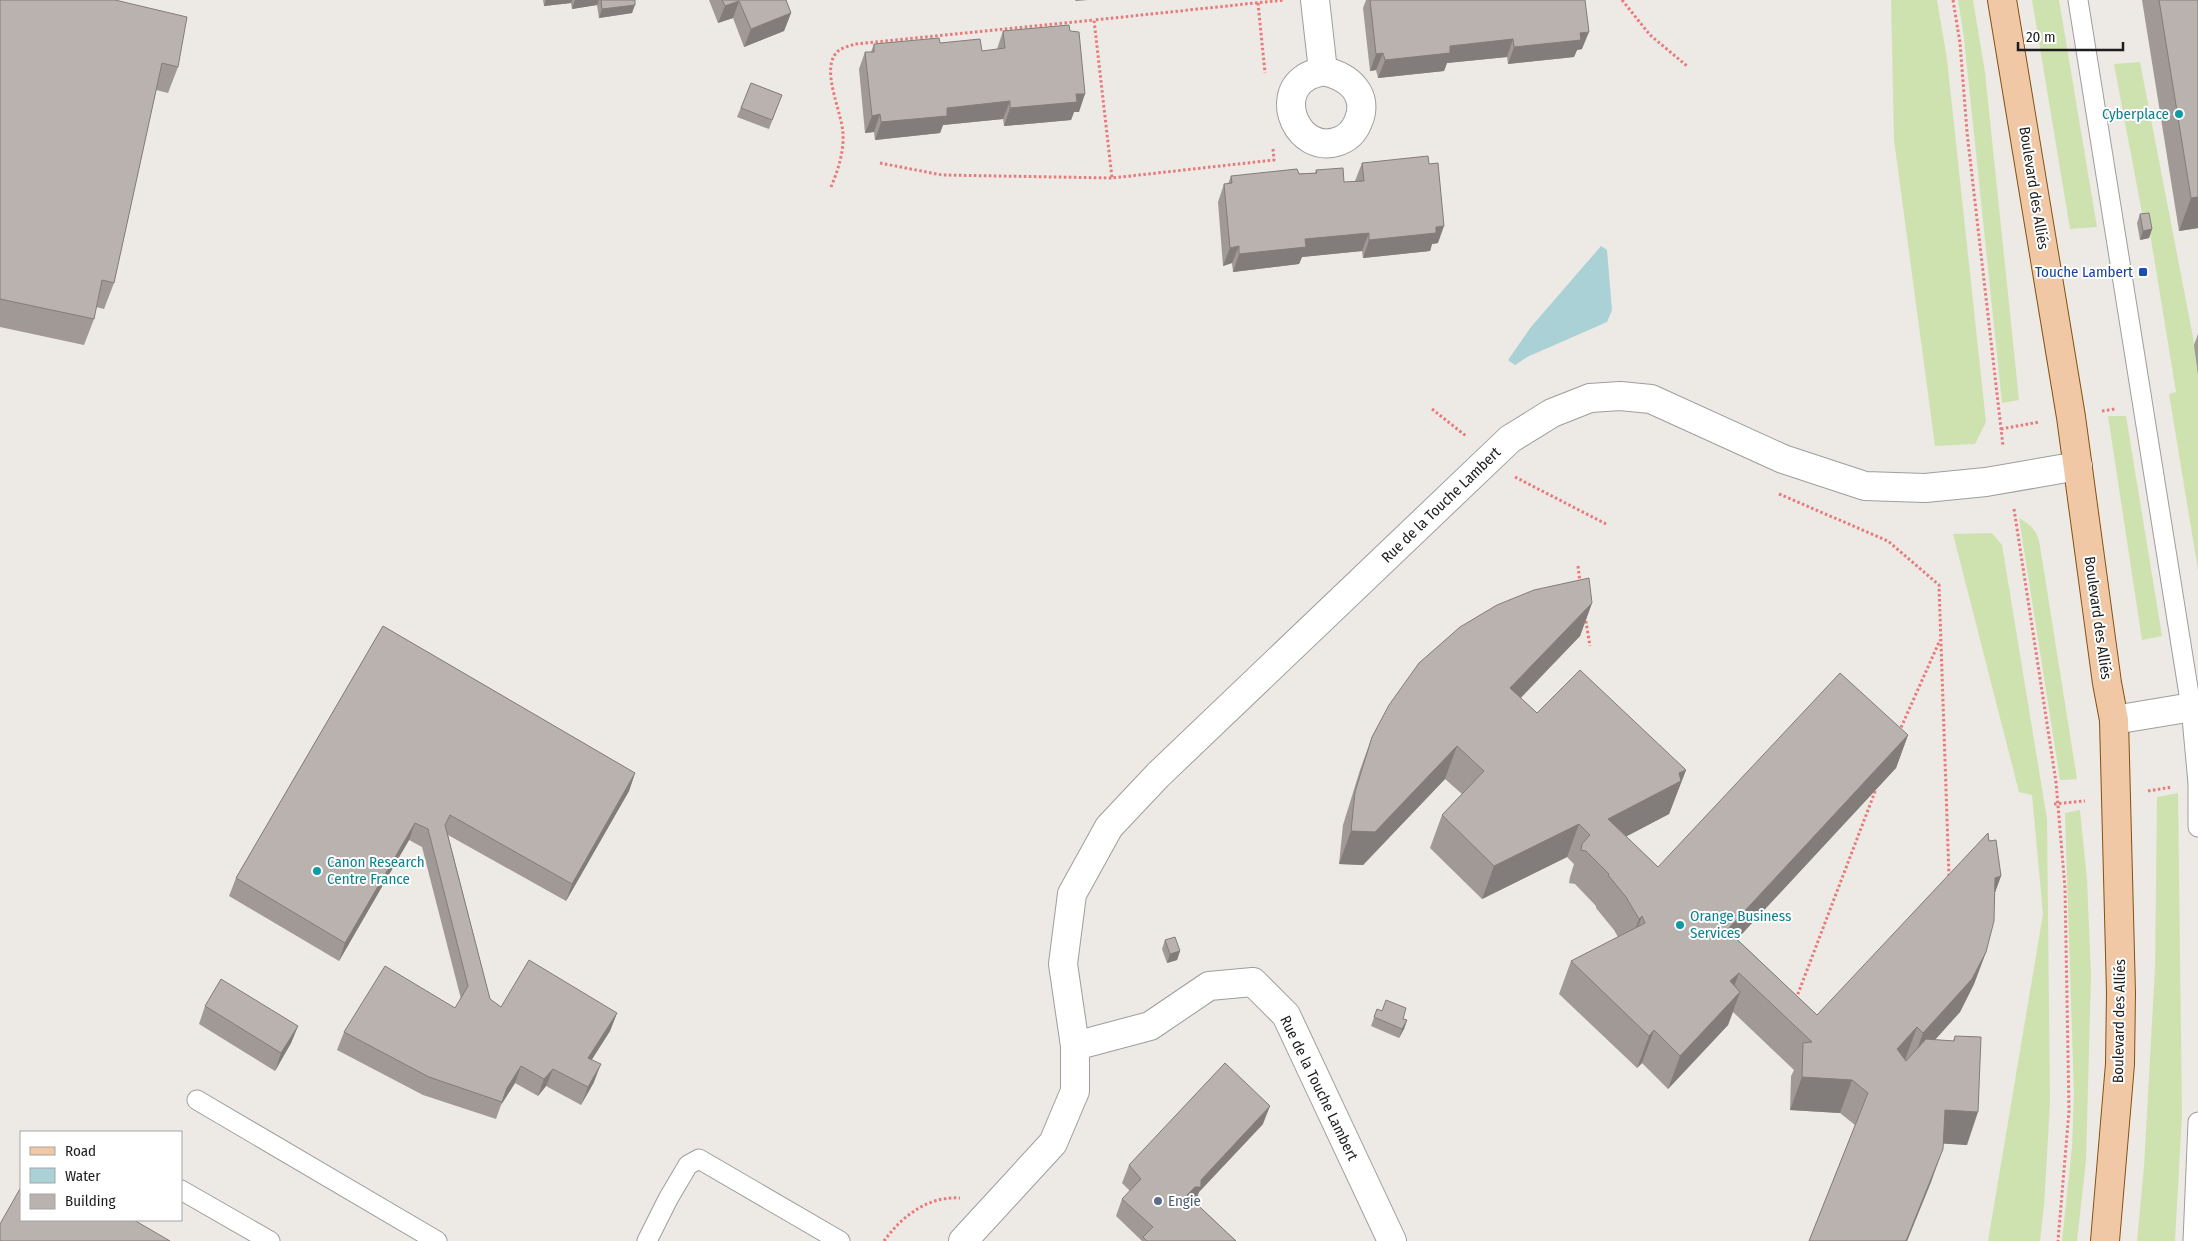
<svg xmlns="http://www.w3.org/2000/svg" width="2198" height="1241" viewBox="0 0 2198 1241" font-family="'Fira Sans Condensed',sans-serif">
<style>
.grass{fill:#cee2b0}
.water{fill:#aad1d6}
.lines{fill:none;stroke-linecap:round;stroke-linejoin:round}
.service-casing{stroke:#9e9e9e;stroke-width:21}
.minor-casing{stroke:#9e9e9e;stroke-width:30}
.tertiary-casing{stroke:#9e9e9e;stroke-width:30}
.primary-casing{stroke:#855112;stroke-width:30}
.path{stroke:#e97a7c;stroke-width:3;stroke-dasharray:2.5 2.5;stroke-linecap:butt}
.service{stroke:#fff;stroke-width:19}
.minor{stroke:#fff;stroke-width:28}
.tertiary{stroke:#fff;stroke-width:28}
.primary{stroke:#f0c8a6;stroke-width:28}
.wall{fill:#a09996}
.shaded-wall{fill:#827d7a}
.building{fill:#bab2ae;stroke:#827d7a}
.culture-dot{fill:#0f9aa8;stroke:#fff;stroke-width:2}
.transit-dot{fill:#1a4fb4;stroke:#fff;stroke-width:2}
.service-dot{fill:#5c6f8a;stroke:#fff;stroke-width:2}
.labels{text-anchor:middle;dominant-baseline:central;stroke-width:4;stroke-linejoin:round;paint-order:stroke}
.culture-label{font-size:15px;fill:#0d838f;stroke:#fff;text-anchor:start}
.street-label{font-size:15px;fill:#1d1d1d;stroke:#fff}
.transit-label{font-size:15px;fill:#164399;stroke:#fff;text-anchor:end}
.service-label{font-size:15px;fill:#4e5e75;stroke:#fff;text-anchor:start}
</style>
<rect width="100%" height="100%" fill="#ede9e5"/>
<g class="grass">
<polygon points="1891,0 1937,0 1947,59 1986,422 1975,444 1935,446 1894,140"/>
<polygon points="1958,0 1973,0 1985,72 2019,400 2002,403 1964,38"/>
<polygon points="2032,0 2059,0 2097,227 2070,229"/>
<polygon points="2140,62 2198,363 2198,570 2169,394 2176,392 2148,221 2142,213 2114,64"/>
<polygon points="2108,416 2126,416 2162,636 2142,640"/>
<path d="M2019,518C2032,526 2037,530 2040,546L2077,779L2060,780Z"/>
<polygon points="1992,533 2002,545 2047,819 2050,1103 2044,1206 2040,1241 1988,1241 2043,914 2032,795 2019,792 1953,534"/>
<polygon points="2178,793 2182,1115 2175,1241 2137,1241 2144,1167 2155,968 2157,797"/>
<polygon points="2080,810 2087,879 2091,976 2086,1161 2077,1241 2062,1241 2072,1147 2074,1095 2065,813"/>
</g>
<polygon class="water" points="1601,246 1607,250 1612,310 1607,322 1527,357 1515,365 1508,360 1531,327"/>
<g class="lines">
<g class="service-casing">
<g id="service">
<polyline points="2078,0 2191,707 2198,783 2198,827"/>
<polyline points="197,1100 437,1241"/>
<polyline points="181,1190 270,1241"/>
<polyline points="647,1241 668,1199 688,1165 699,1159 840,1241"/>
<polyline points="2193,1241 2198,1122"/>
</g>
</g>
<g class="minor-casing">
<g id="minor">
<polyline points="1315,0 1323,71"/>
<path d="M1323,71C1349,76 1370,95 1358,122C1354,132 1347,139 1336,142C1299,153 1274,98 1305,78C1310,74 1317,73 1323,71Z"/>
<polyline points="1075,1046 1150,1026 1209,986 1253,982 1286,1015 1392,1241"/>
</g>
</g>
<g class="tertiary-casing">
<g id="tertiary">
<polyline points="2114,720 2198,706"/>
<polyline points="963,1241 1053,1143 1075,1091 1075,1046 1063,964 1072,894 1109,827 1158,775 1510,439 1552,413 1590,398 1620,396 1651,399 1783,459 1865,486 1925,488 1986,482 2078,466"/>
</g>
</g>
<g class="primary-casing">
<polyline id="primary" points="2002,0 2071,417 2107,683 2114,720 2121,993 2120,1064 2105,1241"/>
</g>
<g class="path">
<polyline points="1622,0 1650,35 1687,66"/>
<polyline points="1953,0 1960,43 1967,132 2003,446"/>
<polyline points="1258,3 1265,73"/>
<polyline points="1273,149 1274,160 1112,178 1094,20 1284,0"/>
<polyline points="880,163 942,175 1112,178"/>
<path d="M831,187C838,170 844,152 843,134C842,111 820,70 837,52C841,48 849,46 855,44L1094,20"/>
<polyline points="1432,409 1466,436"/>
<polyline points="2102,411 2115,409"/>
<polyline points="2001,429 2039,422"/>
<polyline points="1515,477 1608,525"/>
<polyline points="1779,494 1888,541 1939,585 1949,877"/>
<polyline points="2014,509 2056,782 2065,888 2069,1111 2058,1241"/>
<polyline points="1578,566 1580,583"/>
<polyline points="1585,616 1590,646"/>
<polyline points="1899,732 1940,640"/>
<polyline points="2148,791 2172,787"/>
<polyline points="2054,804 2085,801"/>
<polyline points="1796,999 1876,789"/>
<path d="M884,1241C902,1216 928,1196 960,1198"/>
</g>
<use href="#service" class="service"/>
<use href="#minor" class="minor"/>
<use href="#tertiary" class="tertiary"/>
<use href="#primary" class="primary"/>
</g>
<g class="wall">
<polygon points="0,0 178,67 168,93 156,90 114,283 104,309 96,307 94,319 84,345 0,327"/>
<polygon points="543,0 635,0 632,13 599,18 597,5 572,9 571,3 544,6"/>
<polygon points="709,0 786,0 791,13 784,31 744,47 733,18 718,23"/>
<polygon points="1366,0 1585,0 1582,49 1577,50 1574,57 1508,64 1507,57 1447,63 1444,71 1378,78 1376,70 1370,71 1363,8"/>
<polygon points="2142,0 2198,0 2198,228 2179,231"/>
<polygon points="1003,31 1079,112 1074,112 1071,120 1004,126 1003,119 943,125 940,133 875,140 874,132 865,133 859,69 865,52 871,52 874,44 940,43 982,51 997,49"/>
<polygon points="751,83 782,95 769,129 737,117"/>
<polygon points="1362,163 1438,243 1432,244 1430,251 1363,258 1362,251 1302,257 1299,264 1233,272 1232,263 1223,266 1218,202 1224,184 1228,184 1231,176 1315,173 1316,170 1344,182 1355,181"/>
<polygon points="2140,214 2152,229 2149,238 2140,240 2137,223"/>
<polygon points="2198,334 2198,375 2194,345"/>
<polygon points="1592,603 1580,636 1521,698 1537,713 1686,770 1669,814 1626,836 1658,867 1908,735 1896,768 1737,939 1817,1015 1989,841 2001,876 1995,892 1986,952 1974,984 1960,1012 1935,1040 1953,1041 1955,1036 1967,1145 1943,1143 1931,1182 1907,1241 1809,1241 1855,1125 1840,1113 1790,1110 1791,1076 1794,1070 1733,1012 1728,1025 1668,1089 1642,1063 1637,1068 1559,994 1571,961 1618,937 1614,930 1596,908 1596,906 1575,884 1569,883 1570,877 1574,864 1567,857 1482,899 1430,848 1442,815 1462,794 1445,779 1363,865 1339,864 1343,825 1360,770 1372,737"/>
<polygon points="383,626 635,773 629,791 566,901 448,835 490,999 501,1007 617,1013 610,1031 592,1059 594,1082 581,1105 546,1086 538,1096 515,1083 501,1105 496,1119 423,1095 337,1050 344,1032 455,1008 461,999 422,847 409,840 339,961 229,896 236,878"/>
<polygon points="1165,940 1180,951 1177,960 1167,963 1162,949"/>
<polygon points="205,1006 298,1026 291,1043 275,1071 199,1024"/>
<polygon points="1377,1009 1407,1020 1404,1029 1399,1038 1371,1026"/>
<polygon points="1263,1124 1199,1192 1195,1202 1236,1241 1142,1241 1116,1216 1122,1199 1130,1191 1122,1183 1129,1165"/>
</g>
<g class="shaded-wall">
<polygon points="546,0 572,0 571,3 544,6"/>
<polygon points="575,0 599,0 597,5 572,9"/>
<polygon points="1076,0 1088,0 1075,1"/>
<polygon points="739,1 733,18 718,23 725,6"/>
<polygon points="635,5 632,13 599,18 602,9"/>
<polygon points="791,13 784,31 744,47 751,29"/>
<polygon points="1589,32 1582,49 1577,50 1574,57 1508,64 1514,47 1580,33"/>
<polygon points="1513,39 1507,57 1447,63 1444,71 1378,78 1385,60 1450,46"/>
<polygon points="1383,53 1376,70 1370,71 1376,54"/>
<polygon points="1076,94 1085,94 1079,112 1074,112 1071,120 1004,126 1010,108"/>
<polygon points="1010,101 1003,119 943,125 940,133 875,140 881,122 947,108"/>
<polygon points="880,114 874,132 865,133 872,116"/>
<polygon points="2198,197 2198,228 2179,231 2191,198"/>
<polygon points="1444,226 1438,243 1432,244 1430,251 1363,258 1369,240 1436,227"/>
<polygon points="2152,229 2149,238 2140,240 2143,231"/>
<polygon points="1369,233 1362,251 1302,257 1299,264 1233,272 1239,254 1305,239"/>
<polygon points="1239,246 1232,263 1223,266 1230,248"/>
<polygon points="1592,603 1580,636 1498,721 1510,688"/>
<polygon points="1908,735 1896,768 1715,963 1727,930"/>
<polygon points="1457,746 1445,779 1363,865 1339,864 1351,831"/>
<polygon points="1686,770 1669,814 1597,852 1608,819 1679,773"/>
<polygon points="635,773 629,791 566,901 572,884"/>
<polygon points="415,823 409,840 339,961 345,943"/>
<polygon points="1579,824 1567,857 1482,899 1494,866"/>
<polygon points="2001,876 1989,909 1995,878"/>
<polygon points="1642,916 1630,949 1627,952 1639,919"/>
<polygon points="1180,951 1177,960 1167,963 1170,954"/>
<polygon points="1986,952 1974,984 1960,1012 1911,1066 1923,1033"/>
<polygon points="1739,973 1727,1006 1730,981"/>
<polygon points="1740,992 1728,1025 1668,1089 1680,1056"/>
<polygon points="617,1013 610,1031 582,1075 588,1058"/>
<polygon points="1407,1020 1404,1029 1399,1038 1402,1029"/>
<polygon points="298,1026 291,1043 275,1071 281,1053"/>
<polygon points="1917,1027 1905,1060 1897,1049"/>
<polygon points="1654,1030 1642,1063 1637,1068 1649,1036"/>
<polygon points="601,1064 594,1082 581,1105 588,1087"/>
<polygon points="521,1066 515,1083 501,1105 507,1088"/>
<polygon points="553,1069 546,1086 538,1096 544,1079"/>
<polygon points="1802,1077 1852,1080 1840,1113 1790,1110"/>
<polygon points="1270,1106 1263,1124 1199,1192 1194,1205 1187,1195"/>
<polygon points="1945,1110 1978,1112 1967,1145 1933,1143"/>
<polygon points="1943,1149 1931,1182 1907,1241 1906,1241"/>
</g>
<g class="building">
<polygon points="0,0 115,0 187,17 178,67 162,63 114,283 102,280 94,319 0,299"/>
<polygon points="601,0 635,0 635,5 602,9"/>
<polygon points="722,0 786,0 791,13 751,29 739,1 725,6"/>
<polygon points="1370,0 1585,0 1589,32 1580,33 1581,40 1514,47 1513,39 1450,46 1450,53 1385,60 1383,53 1376,54"/>
<polygon points="2159,0 2198,0 2198,197 2191,198"/>
<polygon points="1069,25 1070,31 1079,32 1085,94 1076,94 1077,102 1010,108 1010,101 947,108 947,116 881,122 880,114 872,116 865,52 874,52 874,44 939,38 940,43 980,39 982,51 1005,48 1003,31"/>
<polygon points="751,83 782,95 772,120 741,108"/>
<polygon points="1428,156 1429,164 1438,163 1444,226 1436,227 1436,233 1369,240 1369,233 1305,239 1306,247 1239,254 1239,246 1230,248 1224,184 1232,183 1231,176 1297,169 1299,174 1317,173 1316,170 1343,168 1344,182 1364,181 1362,163"/>
<polygon points="2149,213 2152,229 2143,231 2140,214"/>
<polygon points="1589,578 1592,603 1510,688 1537,713 1580,670 1686,770 1679,773 1681,781 1608,819 1658,867 1840,673 1908,735 1727,930 1817,1015 1988,833 1989,841 1996,840 2001,876 1995,878 1994,921 1986,952 1972,979 1923,1033 1917,1027 1897,1049 1906,1061 1926,1039 1954,1041 1955,1036 1981,1037 1978,1112 1945,1110 1943,1149 1906,1241 1809,1241 1868,1093 1852,1080 1802,1077 1803,1043 1812,1042 1739,973 1730,981 1740,992 1680,1056 1654,1030 1649,1036 1571,961 1645,923 1642,916 1639,919 1626,897 1608,875 1609,874 1586,851 1581,850 1582,844 1590,835 1579,824 1494,866 1442,815 1484,771 1457,746 1375,832 1351,831 1355,792 1372,737 1389,705 1419,663 1460,627 1497,605 1534,590"/>
<polygon points="383,626 635,773 572,884 450,815 445,825 490,999 501,1007 529,960 617,1013 588,1058 601,1064 588,1087 553,1069 544,1079 521,1066 507,1088 502,1102 429,1077 344,1032 385,966 455,1008 468,986 428,829 415,823 345,943 236,878"/>
<polygon points="1175,937 1180,951 1170,954 1165,940"/>
<polygon points="221,979 298,1026 281,1053 205,1006"/>
<polygon points="1386,1000 1406,1008 1403,1019 1407,1020 1402,1029 1374,1017 1377,1009 1382,1011"/>
<polygon points="1225,1063 1270,1106 1201,1180 1201,1187 1195,1187 1187,1195 1236,1241 1147,1241 1143,1237 1153,1227 1122,1199 1141,1179 1129,1165"/>
<polygon points="21,1187 21,1220 134,1220 170,1241 0,1241 0,1224"/>
</g>
<g class="culture-dot">
<circle cx="2179" cy="114" r="5"/>
<circle cx="317" cy="871" r="5"/>
<circle cx="1680" cy="925" r="5"/>
</g>
<rect class="transit-dot" x="2138" y="267" width="10" height="10" rx="2.5"/>
<circle class="service-dot" cx="1158" cy="1201" r="5"/>
<g class="labels">
<g class="culture-label">
<text x="2169" y="114" text-anchor="end">Cyberplace</text>
<text x="327" y="862">Canon Research<tspan x="327" dy="17">Centre France</tspan></text>
<text x="1690" y="916">Orange Business<tspan x="1690" dy="17">Services</tspan></text>
</g>
<g class="street-label">
<text transform="translate(2034 188) rotate(81)">Boulevard des Alliés</text>
<text transform="translate(1441 505) rotate(-44)">Rue de la Touche Lambert</text>
<text transform="translate(2098 618) rotate(82)">Boulevard des Alliés</text>
<text transform="translate(2119 1021) rotate(-89)">Boulevard des Alliés</text>
<text transform="translate(1319 1088) rotate(64)">Rue de la Touche Lambert</text>
</g>
<g class="transit-label">
<text x="2133" y="272">Touche Lambert</text>
</g>
<g class="service-label">
<text x="1168" y="1201">Engie</text>
</g>
</g>
<rect x="20" y="1131" width="162" height="90" fill="#ffffff" stroke="#a5a5a5"/>
<rect x="30" y="1147" width="25" height="8" fill="#f0c8a6" stroke="#a5a5a5"/>
<text x="65" y="1156" font-size="15" fill="#1d1d1d">Road</text>
<rect x="30" y="1168" width="25" height="15" fill="#aad1d6" stroke="#a5a5a5"/>
<text x="65" y="1181" font-size="15" fill="#1d1d1d">Water</text>
<rect x="30" y="1194" width="25" height="15" fill="#bab2ae" stroke="#a5a5a5"/>
<text x="65" y="1206" font-size="15" fill="#1d1d1d">Building</text>
<path d="M2018 42v8h105v-8" fill="none" stroke="#1d1d1d" stroke-width="2.5"/>
<text x="2026" y="42" font-size="15" fill="#1d1d1d" stroke="#ffffff" stroke-width="4" paint-order="stroke">20 m</text>
</svg>
